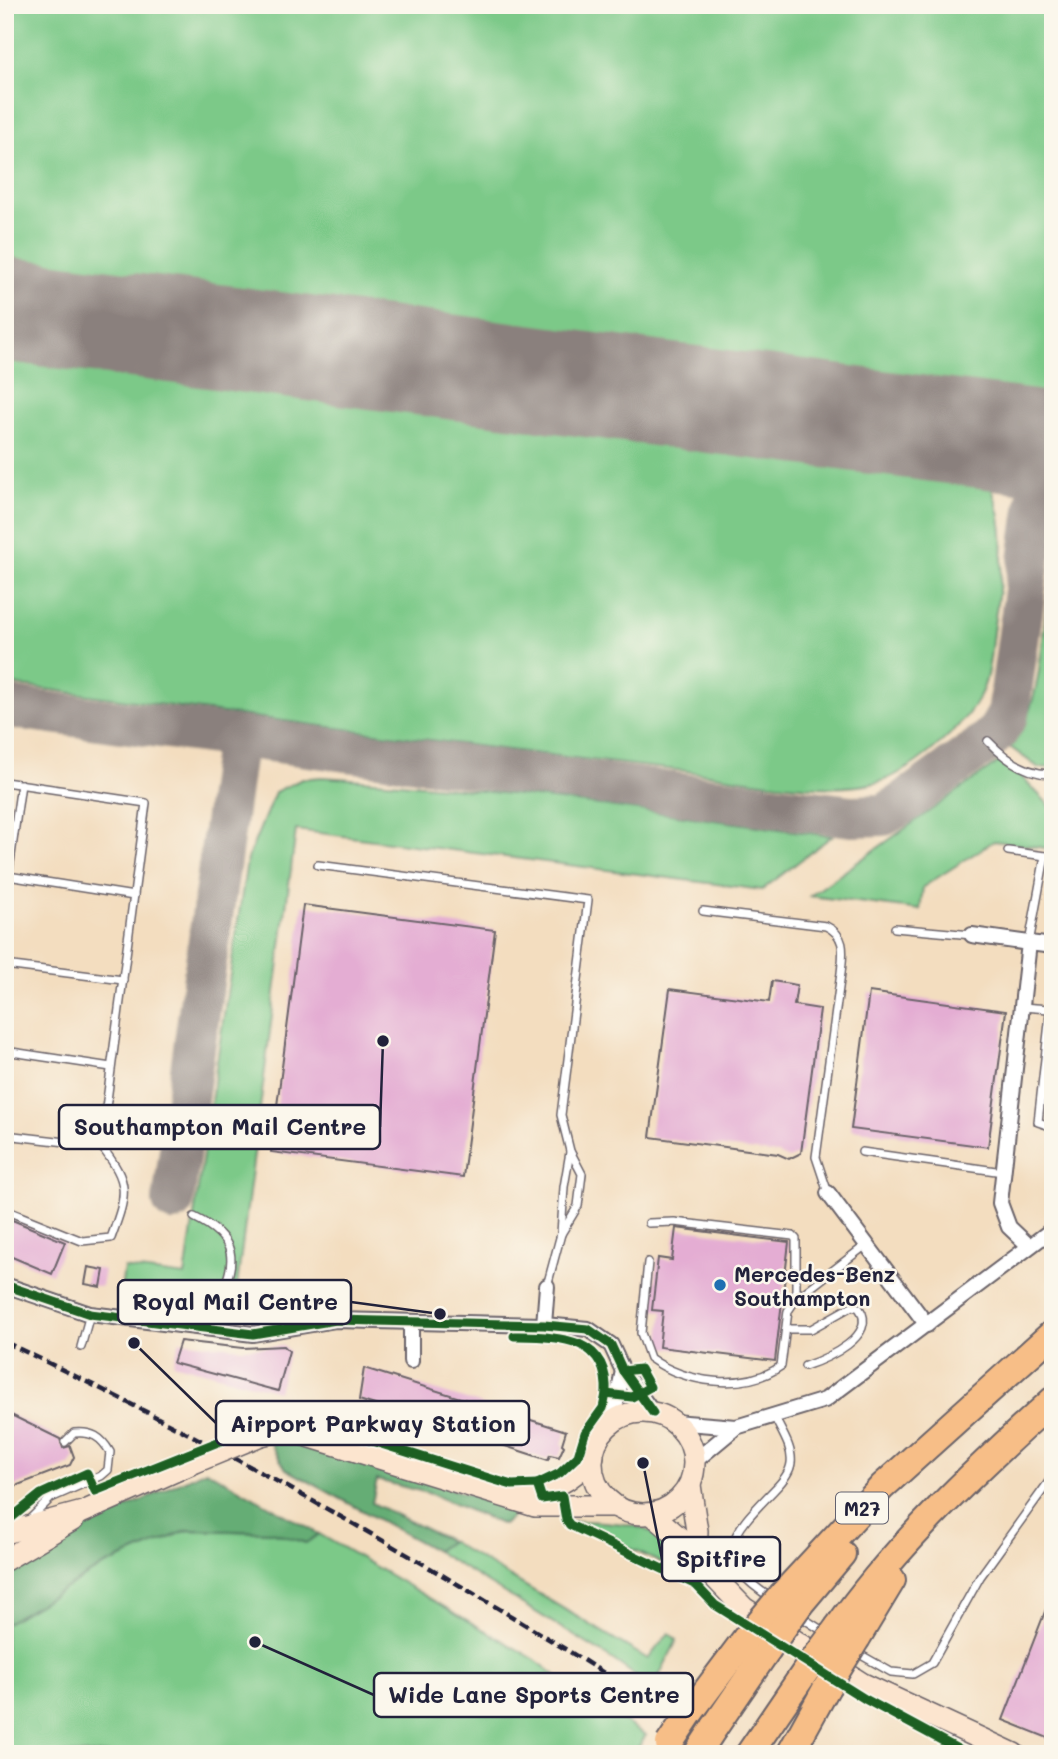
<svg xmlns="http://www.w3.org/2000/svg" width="1058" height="1759" viewBox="0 0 1058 1759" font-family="Mali,sans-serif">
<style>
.green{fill:#7cc988;stroke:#4f7662;stroke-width:2}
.forest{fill:#65ad74;stroke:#446858;stroke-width:2}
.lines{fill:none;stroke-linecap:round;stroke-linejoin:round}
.taxiway{stroke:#8a807d;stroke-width:42}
.runway{stroke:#8a807d;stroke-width:105}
.building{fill:#e4add3}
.lane-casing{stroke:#6b6369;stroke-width:10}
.street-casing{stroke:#6b6369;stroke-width:18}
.secondary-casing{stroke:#6b6369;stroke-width:24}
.highway-casing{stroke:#6b6369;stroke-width:30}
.lane{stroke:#fff;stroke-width:7}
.street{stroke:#fff;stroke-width:14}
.secondary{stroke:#fce5cf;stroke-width:21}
.highway{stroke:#f7be87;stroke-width:26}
.rail{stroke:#22223b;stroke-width:4.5;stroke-dasharray:10 5;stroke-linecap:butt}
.secondary-bridge-casing{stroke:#6b6369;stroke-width:24;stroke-linecap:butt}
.highway-bridge-casing{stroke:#6b6369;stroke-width:30;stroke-linecap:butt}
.secondary-bridge{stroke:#fce5cf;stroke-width:21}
.highway-bridge{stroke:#f7be87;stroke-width:26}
.cycleway-casing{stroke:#fbf7ec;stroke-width:13}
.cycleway{stroke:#1b5e20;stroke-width:9}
.poi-dot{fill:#1f6fb2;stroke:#fbf7ec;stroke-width:2.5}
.labels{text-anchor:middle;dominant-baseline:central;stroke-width:5;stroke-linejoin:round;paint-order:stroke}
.shield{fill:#fbf7ec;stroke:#636270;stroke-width:2}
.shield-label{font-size:19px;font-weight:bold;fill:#22223b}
.poi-label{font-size:21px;font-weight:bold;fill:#22223b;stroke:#fbf7ec;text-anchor:start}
.leader{fill:none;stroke:#22223b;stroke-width:2.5}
.callout-dot{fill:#22223b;stroke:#fbf7ec;stroke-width:2.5}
.callout{fill:#fbf7ec;stroke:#22223b;stroke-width:2.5}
.callout-label{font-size:23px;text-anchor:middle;font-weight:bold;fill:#22223b}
</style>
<rect width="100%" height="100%" fill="#fbf7ec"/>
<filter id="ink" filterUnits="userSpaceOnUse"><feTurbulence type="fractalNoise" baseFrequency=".0143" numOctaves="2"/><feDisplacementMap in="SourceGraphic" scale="14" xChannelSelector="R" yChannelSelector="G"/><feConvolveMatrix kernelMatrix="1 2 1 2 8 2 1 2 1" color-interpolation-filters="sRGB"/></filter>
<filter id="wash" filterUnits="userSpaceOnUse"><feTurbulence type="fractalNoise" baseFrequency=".00686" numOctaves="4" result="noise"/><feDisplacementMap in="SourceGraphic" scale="28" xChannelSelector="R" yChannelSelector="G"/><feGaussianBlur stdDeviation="1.57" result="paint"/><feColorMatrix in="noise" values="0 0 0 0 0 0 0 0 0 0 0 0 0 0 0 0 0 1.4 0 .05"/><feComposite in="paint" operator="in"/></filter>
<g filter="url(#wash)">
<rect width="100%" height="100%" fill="#f3ddbf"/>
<g class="green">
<polygon points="5,5 1053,5 1053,383 1050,402 5,267"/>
<path d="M5,352L987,479C1012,526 1001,575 994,625C991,644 991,667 984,686C971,722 921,764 887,779C837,800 732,776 677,770C453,745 229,713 5,684Z"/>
<path d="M1053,572V767L1039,768L1010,747C1047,700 1039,628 1053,572Z"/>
<polygon points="1000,761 1010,765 1053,809 1053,849 994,841 923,887 920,910 810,896"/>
<path d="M321,777C492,788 662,813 832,836L762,890L296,830L235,1301L215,1291L200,1309L120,1297L124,1268L185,1276L247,860L275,792L302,779Z"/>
<path d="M572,1521C603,1522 662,1519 673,1557L667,1566Z"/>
<polygon points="188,1530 272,1532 305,1543 319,1534 534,1659 592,1702 646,1735 634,1754 5,1754 5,1624 103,1566"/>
<polygon points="450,1541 648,1659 669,1633 677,1640 653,1688 612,1659 436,1551"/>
</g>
<g class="forest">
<polygon points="290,1439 509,1507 513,1516 503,1525 431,1494 377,1480 372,1503 450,1541 436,1551 286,1469 270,1443"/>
<polygon points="206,1470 319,1534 306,1543 272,1532 188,1530 103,1566 5,1624 5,1578 52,1543"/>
</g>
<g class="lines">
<g class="taxiway">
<polyline points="5,707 851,816 884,815 900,805 983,745 998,731 1008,714 1045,444"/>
<polyline points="173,1201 237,737"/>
</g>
<polyline class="runway" points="5,309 1053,445"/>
</g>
<g id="blocks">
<g class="building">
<polygon points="303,905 495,930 463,1177 271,1152"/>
<polygon points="772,981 797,985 794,1005 820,1009 801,1153 789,1159 778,1154 650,1137 670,989 769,1002"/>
<polygon points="869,992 1006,1011 988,1147 851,1129"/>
<polygon points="5,1217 65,1242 52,1274 5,1254"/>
<polygon points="676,1228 789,1242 775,1361 659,1347 663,1311 652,1310 658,1258 672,1260"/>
<polygon points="88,1267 104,1270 101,1287 85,1284"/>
<polygon points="180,1341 243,1348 284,1346 289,1351 278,1391 173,1363"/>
<polygon points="364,1368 566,1431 562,1444 564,1446 559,1457 550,1455 548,1460 465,1433 464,1438 446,1433 449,1428 359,1400"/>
<polygon points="5,1412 60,1439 63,1448 70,1446 74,1457 70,1465 5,1490"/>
<polygon points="1053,1591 1053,1740 1003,1720"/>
</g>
</g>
</g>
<g filter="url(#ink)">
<use href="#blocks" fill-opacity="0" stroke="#6b6369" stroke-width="2"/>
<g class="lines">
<g class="lane-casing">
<g id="lane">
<path d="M988,741C1005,759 1028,775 1053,774"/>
<path d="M5,782L146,803L101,1146C131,1184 127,1194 111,1238L82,1241L5,1210"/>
<polyline points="1008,851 1053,857"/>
<polyline points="318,865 588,900 561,1115 570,1151 582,1174 578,1206 561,1234"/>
<polyline points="8,876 134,896"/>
<polyline points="5,898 21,784"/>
<path d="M703,911L826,926C847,936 843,953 841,973L816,1157L828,1193"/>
<polyline points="895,928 972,935"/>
<polyline points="1029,943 1045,856"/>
<polyline points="5,965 123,980"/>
<polyline points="1053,987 1038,1122 1053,1127"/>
<polyline points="1022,1007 1049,1009"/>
<polyline points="5,1051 111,1067"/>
<polyline points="5,1135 101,1146"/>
<polyline points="862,1152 1003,1172"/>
<path d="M194,1217C259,1249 220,1279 212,1330"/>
<polyline points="649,1223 674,1222 793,1236 796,1239 796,1299"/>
<path d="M648,1262L641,1333L650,1358C685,1383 744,1392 781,1366L788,1311L796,1299L866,1245"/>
<polyline points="547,1286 561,1234 564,1187 570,1152"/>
<polyline points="336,1320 338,1290"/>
<path d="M786,1329H811L852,1306L859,1308C879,1336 826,1359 805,1366"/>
<polyline points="81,1347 90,1314"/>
<path d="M27,1522L51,1498L101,1476L108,1470L110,1452C101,1437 92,1431 74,1433L65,1442"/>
<path d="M773,1599C708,1558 730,1535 774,1490C780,1484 790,1473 791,1463C793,1448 781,1431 775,1418"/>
<polyline points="798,1615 826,1633"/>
<polyline points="854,1651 891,1672 913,1674 932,1663 980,1577 1053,1476"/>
</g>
</g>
<g class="street-casing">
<g id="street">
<polyline points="972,935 1029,943 1000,1203 1009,1227 1029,1246"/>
<polyline points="1029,943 1053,946"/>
<polyline points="828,1193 927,1325"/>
<polyline points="5,1285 90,1314 253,1334 336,1320 544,1325 588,1329 611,1345 623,1371 653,1413"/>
<polyline points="544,1325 547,1286"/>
<polyline points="411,1361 411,1322"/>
<polyline points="612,1422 623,1371"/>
<polyline points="674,1422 736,1427"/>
<polyline points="695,1461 736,1427 825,1400 1053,1229"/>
</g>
</g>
<g class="secondary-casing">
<g id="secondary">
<circle cx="643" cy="1463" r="51"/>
<polyline points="261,1435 278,1431 298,1433 535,1506 615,1506"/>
<polyline points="690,1485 697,1531 696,1552"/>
<path d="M516,1497C552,1489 568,1485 593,1456"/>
<polyline points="652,1514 696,1552 713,1576 744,1608 863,1684 1014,1754"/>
<polyline points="5,1533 83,1512 193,1463"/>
<polyline points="5,1560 73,1520"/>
</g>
</g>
<g class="highway-casing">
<g id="highway">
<polyline points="783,1594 882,1487 1053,1333"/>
<polyline points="800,1604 842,1554"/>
<path d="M838,1627C897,1544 977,1469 1053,1400"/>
<polyline points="857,1638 892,1580"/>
<polyline points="689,1714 746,1638"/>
<polyline points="714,1728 768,1649"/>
<polyline points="749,1754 805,1672"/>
<polyline points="790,1754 827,1687"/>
</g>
</g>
<use href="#lane" class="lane"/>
<use href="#street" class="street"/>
<use href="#secondary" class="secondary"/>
<use href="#highway" class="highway"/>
<path class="rail" d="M5,1342C257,1462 497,1602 731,1754"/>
<g class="secondary-bridge-casing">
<polyline id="secondary-bridge" points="193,1463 261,1435"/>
</g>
<g class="highway-bridge-casing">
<g id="highway-bridge">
<polyline points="746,1638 783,1594"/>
<polyline points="768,1649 800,1604"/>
<polyline points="805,1672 838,1627"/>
<polyline points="827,1687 857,1638"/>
<polyline points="669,1744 689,1714"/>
<polyline points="697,1754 714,1728"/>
</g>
</g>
<use href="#secondary-bridge" class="secondary-bridge"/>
<use href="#highway-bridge" class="highway-bridge"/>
<g class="cycleway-casing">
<g id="cycleway">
<polyline points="5,1285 90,1314 253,1334 336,1320 544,1325 588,1329 611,1345 623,1371 653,1413"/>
<path d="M514,1336C559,1337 609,1336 606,1394L632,1397L650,1387L640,1369L623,1371"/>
<polyline points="537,1484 560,1473 578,1456 585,1433 603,1408 606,1394"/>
<polyline points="5,1523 41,1494 87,1473 95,1491 253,1428 296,1418 312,1422 495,1480 512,1485 537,1484 542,1499 562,1496 566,1520 570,1525 696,1585 715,1605 865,1699 967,1754"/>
</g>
</g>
<use href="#cycleway" class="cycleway"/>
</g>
</g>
<circle class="poi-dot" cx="720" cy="1285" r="7"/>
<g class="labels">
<rect class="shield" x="836" y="1492.5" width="52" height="31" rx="5"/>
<g class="shield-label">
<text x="862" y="1508">M27</text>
</g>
<g class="poi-label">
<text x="734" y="1273">Mercedes-Benz<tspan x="734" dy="24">Southampton</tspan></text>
</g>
</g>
<path class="leader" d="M383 1041L380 1127M440 1314L351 1302M134 1343L216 1423M643 1463L662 1559M255 1642L374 1695"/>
<g class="callout-dot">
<circle cx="383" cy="1041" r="7"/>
<circle cx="440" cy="1314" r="7"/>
<circle cx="134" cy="1343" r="7"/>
<circle cx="643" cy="1463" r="7"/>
<circle cx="255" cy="1642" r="7"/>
</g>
<g class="callout">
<rect x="59" y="1105" width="321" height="44" rx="7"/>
<rect x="118" y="1280" width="233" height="44" rx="7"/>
<rect x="216" y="1401" width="313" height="44" rx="7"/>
<rect x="662" y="1537" width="118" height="44" rx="7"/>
<rect x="374" y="1673" width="319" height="44" rx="7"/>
</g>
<g class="callout-label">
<text x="220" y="1135">Southampton Mail Centre</text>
<text x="235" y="1310">Royal Mail Centre</text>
<text x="373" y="1432">Airport Parkway Station</text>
<text x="721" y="1567">Spitfire</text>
<text x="534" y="1703">Wide Lane Sports Centre</text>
</g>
<rect width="1058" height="1759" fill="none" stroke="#fbf7ec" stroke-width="28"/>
</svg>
